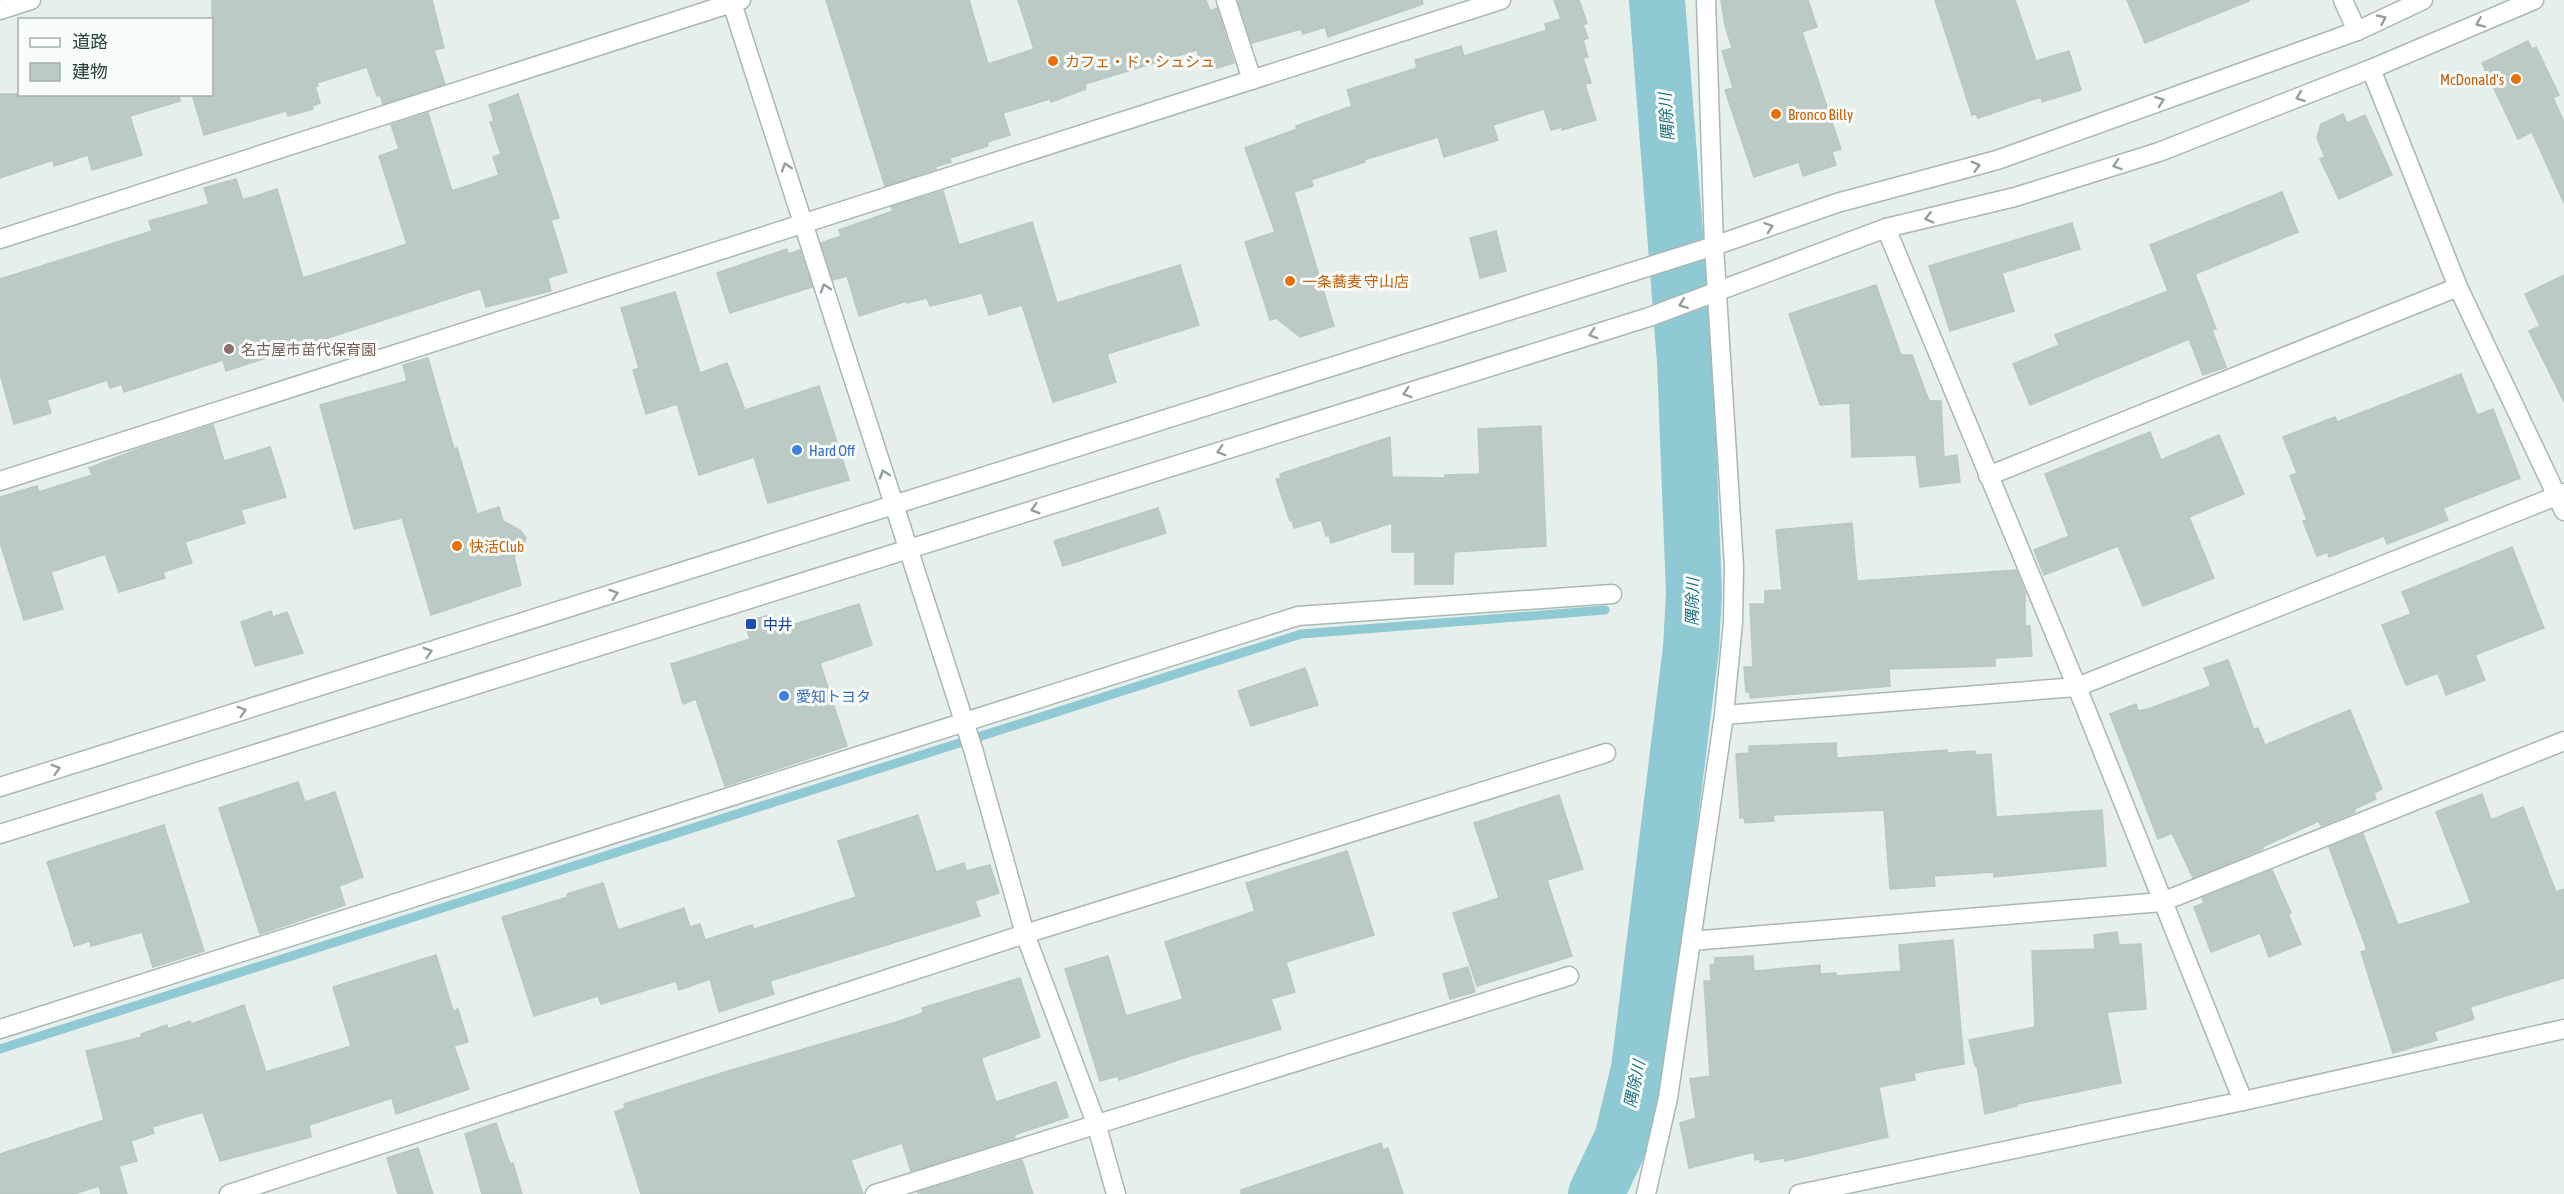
<svg xmlns="http://www.w3.org/2000/svg" width="2564" height="1194" viewBox="0 0 2564 1194" font-family="'Asap Condensed','Noto Sans JP',sans-serif">
<style>
.lines{fill:none;stroke-linecap:round;stroke-linejoin:round}
.stream{stroke:#8ec9d4;stroke-width:9}
.river{stroke:#8ec9d4;stroke-width:56}
.building{fill:#bbcac4;stroke:#b8c9c2;stroke-width:1.5}
.minor-casing{stroke:#a8b8b2;stroke-width:21}
.tertiary-casing{stroke:#a8b8b2;stroke-width:21}
.minor{stroke:#fff;stroke-width:18}
.tertiary{stroke:#fff;stroke-width:18}
.oneway{stroke:#92a09c}
.food-dot{fill:#e8710a;stroke:#f7fbf9;stroke-width:2}
.education-dot{fill:#8d6e63;stroke:#f7fbf9;stroke-width:2}
.shop-dot{fill:#3f7fe0;stroke:#f7fbf9;stroke-width:2}
.transit-dot{fill:#1a4fb4;stroke:#f7fbf9;stroke-width:2}
.labels{text-anchor:middle;dominant-baseline:central;stroke-width:6;stroke-linejoin:round;paint-order:stroke}
.food-label{font-size:15px;fill:#c56008;stroke:#f7fbf9;text-anchor:start}
.education-label{font-size:15px;fill:#785e54;stroke:#f7fbf9;text-anchor:start}
.shop-label{font-size:15px;fill:#366cbe;stroke:#f7fbf9;text-anchor:start}
.transit-label{font-size:15px;fill:#164399;stroke:#f7fbf9;text-anchor:start}
.water-label{font-size:16px;font-style:italic;fill:#1c6f80;stroke:#f7fbf9}
</style>
<rect width="100%" height="100%" fill="#e6efeb"/>
<g class="lines">
<polyline class="stream" points="0,1049 1301,634 1605,610"/>
<polyline class="river" points="1596,1194 1622,1139 1639,1069 1691,648 1694,593 1685,362 1657,0"/>
</g>
<g class="building">
<polygon points="212,0 432,0 444,48 434,50 445,84 383,104 380,95 377,96 367,67 317,83 318,86 315,86 320,103 312,106 313,109 288,116 286,111 204,135 192,94 212,94"/>
<polygon points="826,0 969,0 988,64 1034,49 1018,0 1206,0 1210,11 1217,8 1234,63 1210,70 1209,65 1202,67 1197,50 1085,84 1086,89 1051,102 1050,99 1003,113 1010,135 987,142 988,146 950,158 951,162 935,167 936,169 885,186"/>
<polygon points="1243,0 1422,0 1423,4 1328,37 1325,27 1303,34 1301,29 1252,43 1238,1"/>
<polygon points="1554,0 1579,0 1587,23 1583,25 1588,38 1583,40 1588,57 1583,58 1591,83 1585,84 1596,120 1562,130 1562,127 1551,130 1544,109 1493,125 1498,140 1444,157 1438,137 1364,160 1365,162 1311,180 1313,186 1294,192 1334,326 1300,337 1276,318 1270,320 1245,242 1275,232 1245,148 1297,129 1296,126 1352,106 1347,90 1417,68 1415,60 1461,46 1464,56 1547,30 1545,24 1561,19"/>
<polygon points="1721,0 1808,0 1817,27 1802,32 1841,149 1832,152 1836,165 1803,176 1799,162 1754,177 1725,90 1733,88 1722,51 1732,48 1725,25"/>
<polygon points="1935,0 2015,0 2036,61 2069,51 2081,90 2042,102 2041,97 1978,118 1976,114 1972,115"/>
<polygon points="2127,0 2249,0 2249,1 2145,43"/>
<polygon points="2528,41 2532,49 2536,47 2559,95 2553,98 2564,122 2564,203 2532,132 2518,139 2482,63"/>
<polygon points="0,94 179,94 180,101 130,116 142,155 92,170 88,155 54,166 53,160 0,178"/>
<polygon points="518,94 559,218 551,220 567,272 548,278 551,291 486,307 481,290 479,289 226,371 223,360 124,392 122,384 110,388 107,380 47,400 51,413 14,424 0,374 0,279 152,231 149,221 209,204 204,188 236,179 243,200 277,189 303,278 407,244 379,156 399,149 391,125 428,113 452,191 499,175 493,157 501,154 490,122 494,121 489,105"/>
<polygon points="2343,114 2347,123 2365,115 2392,175 2339,199 2320,159 2325,157 2317,138 2321,124"/>
<polygon points="943,191 959,245 1032,222 1057,303 1180,265 1199,325 1107,354 1116,382 1053,402 1022,305 989,315 982,293 930,306 927,298 907,303 907,301 859,316 847,276 833,280 821,243 841,236 839,230 893,211 891,207"/>
<polygon points="2282,192 2298,232 2195,274 2216,329 2212,330 2226,367 2203,375 2189,339 2030,405 2013,364 2059,345 2055,335 2168,291 2150,245"/>
<polygon points="2072,223 2080,249 2002,273 2014,311 1950,331 1929,266"/>
<polygon points="1496,231 1506,271 1480,278 1470,238"/>
<polygon points="787,249 788,254 800,250 812,287 730,313 717,273"/>
<polygon points="2564,275 2564,402 2529,331 2540,326 2525,294"/>
<polygon points="1876,285 1901,355 1912,355 1929,401 1941,401 1944,457 1957,455 1960,482 1920,487 1916,455 1852,457 1850,403 1820,405 1789,314"/>
<polygon points="675,292 700,373 727,363 745,410 819,386 849,480 768,503 754,457 699,475 677,404 646,414 633,370 639,368 621,308"/>
<polygon points="428,358 454,449 457,448 477,514 499,507 503,521 520,530 526,538 524,545 514,557 521,585 431,615 402,518 354,529 320,405 407,381 403,365"/>
<polygon points="2461,374 2477,415 2493,409 2520,478 2443,508 2448,520 2387,544 2384,536 2329,557 2328,552 2317,556 2303,521 2307,520 2290,476 2297,473 2283,437 2335,417 2337,422"/>
<polygon points="213,425 224,461 270,447 286,497 241,510 245,523 185,542 192,563 163,572 165,578 119,592 105,554 51,572 63,609 24,620 0,542 0,497 37,486 39,492 92,475 89,468 141,448"/>
<polygon points="1541,426 1546,546 1454,552 1453,584 1415,584 1415,552 1392,552 1392,523 1331,543 1329,535 1326,536 1321,520 1294,528 1292,520 1290,521 1276,479 1281,478 1280,474 1390,437 1392,477 1445,478 1445,475 1480,474 1478,429"/>
<polygon points="2150,432 2161,460 2219,435 2244,494 2189,517 2214,578 2143,606 2118,546 2044,575 2034,550 2069,536 2045,474"/>
<polygon points="1158,508 1166,533 1063,566 1054,541"/>
<polygon points="1852,523 1857,581 2016,570 2025,592 2025,626 2030,626 2032,656 1995,658 1995,666 1889,669 1890,686 1750,698 1750,692 1746,692 1744,667 1753,667 1750,604 1765,604 1765,591 1782,590 1776,530"/>
<polygon points="2512,547 2544,628 2475,655 2485,680 2446,695 2438,673 2406,685 2382,625 2411,614 2402,592"/>
<polygon points="859,604 872,645 820,663 847,746 725,786 696,699 683,704 671,664 750,639 745,623 768,615 773,631"/>
<polygon points="271,611 273,617 287,612 303,653 255,666 241,622"/>
<polygon points="2228,660 2254,730 2258,728 2265,745 2350,710 2382,789 2374,793 2376,799 2354,809 2355,812 2321,826 2319,821 2262,847 2263,849 2193,878 2172,833 2158,839 2110,714 2136,704 2138,711 2148,709 2211,686 2204,668"/>
<polygon points="1305,668 1318,705 1251,726 1238,691"/>
<polygon points="1836,743 1837,758 1947,750 1947,753 1975,751 1975,755 1991,754 1996,817 2102,810 2106,866 1994,877 1994,872 1934,876 1935,886 1890,889 1884,810 1773,815 1774,821 1745,823 1744,817 1740,818 1736,754 1749,753 1749,746"/>
<polygon points="298,782 305,802 335,792 363,877 339,886 345,905 260,934 219,808"/>
<polygon points="2482,794 2491,820 2523,807 2556,892 2564,889 2564,978 2470,1007 2474,1019 2434,1032 2437,1040 2393,1053 2361,952 2367,950 2329,847 2363,834 2398,925 2471,903 2436,812"/>
<polygon points="1559,795 1583,869 1547,880 1572,956 1477,986 1453,913 1499,898 1474,823"/>
<polygon points="918,815 936,872 964,863 966,871 990,865 999,893 975,901 980,916 770,981 774,994 719,1012 710,979 679,990 676,981 601,1004 598,996 534,1016 502,917 568,897 567,894 603,883 618,930 684,908 690,927 700,924 705,940 752,925 754,929 856,897 838,841"/>
<polygon points="164,825 204,951 153,967 142,932 91,946 90,941 74,946 47,862"/>
<polygon points="1347,851 1374,935 1286,962 1295,992 1271,999 1281,1029 1190,1056 1119,1080 1118,1076 1100,1081 1065,969 1108,956 1126,1016 1183,999 1165,942 1255,911 1246,883"/>
<polygon points="2272,870 2291,913 2288,914 2301,944 2269,957 2260,933 2211,952 2194,907 2204,903 2202,898"/>
<polygon points="2117,932 2119,945 2141,944 2146,1009 2107,1012 2121,1083 2017,1104 2017,1106 1985,1114 1977,1066 1975,1066 1969,1040 2035,1027 2032,951 2095,949 2094,935"/>
<polygon points="1953,940 1964,1064 1914,1073 1915,1080 1879,1087 1888,1137 1785,1161 1784,1158 1760,1162 1760,1159 1755,1160 1754,1152 1689,1168 1680,1123 1696,1118 1690,1079 1710,1076 1704,981 1711,981 1710,965 1715,964 1715,958 1753,956 1754,971 1820,965 1820,974 1836,973 1836,976 1901,971 1899,945"/>
<polygon points="436,955 453,1011 458,1009 468,1042 454,1046 469,1089 396,1114 392,1098 309,1125 311,1137 220,1161 203,1112 152,1127 154,1133 131,1141 137,1161 119,1166 127,1194 101,1194 99,1186 74,1194 0,1194 0,1154 104,1120 86,1051 142,1037 141,1034 167,1025 168,1029 190,1021 191,1024 244,1005 266,1072 351,1046 333,987"/>
<polygon points="1468,967 1475,992 1450,999 1443,974"/>
<polygon points="1020,978 1040,1037 981,1058 996,1102 1056,1082 1068,1117 1014,1135 1015,1138 911,1171 902,1143 851,1160 863,1194 641,1194 615,1112 625,1108 624,1104 728,1071 893,1023 923,1013 922,1008"/>
<polygon points="496,1123 510,1164 513,1163 522,1194 482,1194 465,1134"/>
<polygon points="1381,1143 1383,1150 1388,1148 1403,1194 1241,1194 1241,1190"/>
<polygon points="418,1148 433,1194 398,1194 387,1158"/>
<polygon points="1022,1160 1033,1194 918,1194 918,1192"/>
</g>
<g class="lines">
<g class="minor-casing">
<g id="minor">
<polyline points="731,0 973,749 1025,934 1096,1123 1116,1194"/>
<polyline points="1226,0 1252,80"/>
<polyline points="2343,0 2357,31"/>
<polyline points="0,10 31,0"/>
<polyline points="2371,69 2458,287 2564,511"/>
<polyline points="1886,228 2077,687 2243,1101"/>
<polyline points="0,239 741,0"/>
<polyline points="1988,476 2458,287"/>
<polyline points="0,481 1501,0"/>
<polyline points="1724,715 2077,687 2564,493"/>
<polyline points="1691,941 2162,902 2564,741"/>
<polyline points="0,1029 1298,616 1612,594"/>
<polyline points="229,1194 1025,934 1606,753"/>
<polyline points="875,1194 1569,976"/>
<polyline points="1646,1194 1668,1098 1724,715 1733,622 1734,566 1714,246 1706,0"/>
<polyline points="1799,1194 2243,1101 2564,1029"/>
</g>
</g>
<g class="tertiary-casing">
<g id="tertiary">
<polyline points="0,787 1714,246 1837,203 1997,160 2357,31 2423,0"/>
<polyline points="0,834 1649,317 1886,228 2015,197 2159,152 2371,69 2534,0"/>
</g>
</g>
<use href="#minor" class="minor"/>
<use href="#tertiary" class="tertiary"/>
</g>
<defs><path id="oneway-chevron" d="M-2-3.5L2.5 0L-2 3.5" fill="none" stroke-width="1.6" stroke-linecap="round" stroke-linejoin="round" transform="scale(1.5)"/></defs>
<g class="oneway">
<use href="#oneway-chevron" transform="translate(2382 19) rotate(-25)"/>
<use href="#oneway-chevron" transform="translate(2480 23) rotate(157)"/>
<use href="#oneway-chevron" transform="translate(2300 97) rotate(159)"/>
<use href="#oneway-chevron" transform="translate(2160 101) rotate(-20)"/>
<use href="#oneway-chevron" transform="translate(2117 165) rotate(162)"/>
<use href="#oneway-chevron" transform="translate(1976 166) rotate(-15)"/>
<use href="#oneway-chevron" transform="translate(786 167) rotate(-108)"/>
<use href="#oneway-chevron" transform="translate(1929 218) rotate(167)"/>
<use href="#oneway-chevron" transform="translate(1769 227) rotate(-19)"/>
<use href="#oneway-chevron" transform="translate(825 288) rotate(-108)"/>
<use href="#oneway-chevron" transform="translate(1683 304) rotate(159)"/>
<use href="#oneway-chevron" transform="translate(1593 334) rotate(163)"/>
<use href="#oneway-chevron" transform="translate(1407 393) rotate(163)"/>
<use href="#oneway-chevron" transform="translate(1221 451) rotate(163)"/>
<use href="#oneway-chevron" transform="translate(884 474) rotate(-108)"/>
<use href="#oneway-chevron" transform="translate(1035 509) rotate(163)"/>
<use href="#oneway-chevron" transform="translate(614 594) rotate(-17)"/>
<use href="#oneway-chevron" transform="translate(428 652) rotate(-17)"/>
<use href="#oneway-chevron" transform="translate(242 711) rotate(-17)"/>
<use href="#oneway-chevron" transform="translate(56 769) rotate(-17)"/>
</g>
<g class="food-dot">
<circle cx="1053" cy="61" r="6"/>
<circle cx="2516" cy="79" r="6"/>
<circle cx="1776" cy="114" r="6"/>
<circle cx="1290" cy="281" r="6"/>
<circle cx="457" cy="546" r="6"/>
</g>
<circle class="education-dot" cx="229" cy="349" r="6"/>
<g class="shop-dot">
<circle cx="797" cy="450" r="6"/>
<circle cx="784" cy="696" r="6"/>
</g>
<rect class="transit-dot" x="745" y="618" width="12" height="12" rx="3"/>
<g class="labels">
<g class="food-label">
<text x="1065" y="61">カフェ・ド・シュシュ</text>
<text x="2504" y="79" text-anchor="end">McDonald's</text>
<text x="1788" y="114">Bronco Billy</text>
<text x="1302" y="281">一条蕎麦 守山店</text>
<text x="469" y="546">快活Club</text>
</g>
<g class="education-label">
<text x="241" y="349">名古屋市苗代保育園</text>
</g>
<g class="shop-label">
<text x="809" y="450">Hard Off</text>
<text x="796" y="696">愛知トヨタ</text>
</g>
<g class="transit-label">
<text x="763" y="624">中井</text>
</g>
<g class="water-label">
<text transform="translate(1666 117) rotate(-94)">隅除川</text>
<text transform="translate(1692 602) rotate(-89)">隅除川</text>
<text transform="translate(1634 1084) rotate(-78)">隅除川</text>
</g>
</g>
<rect x="18" y="18" width="195" height="78" fill="#f7fbf9" stroke="#a3b1ad" stroke-width="1.5"/>
<rect x="30" y="38" width="30" height="9" fill="#ffffff" stroke="#a3b1ad" stroke-width="1.5"/>
<text x="72" y="48" font-size="18" fill="#24423a">道路</text>
<rect x="30" y="63" width="30" height="18" fill="#bbcac4" stroke="#a3b1ad" stroke-width="1.5"/>
<text x="72" y="78" font-size="18" fill="#24423a">建物</text>
</svg>
